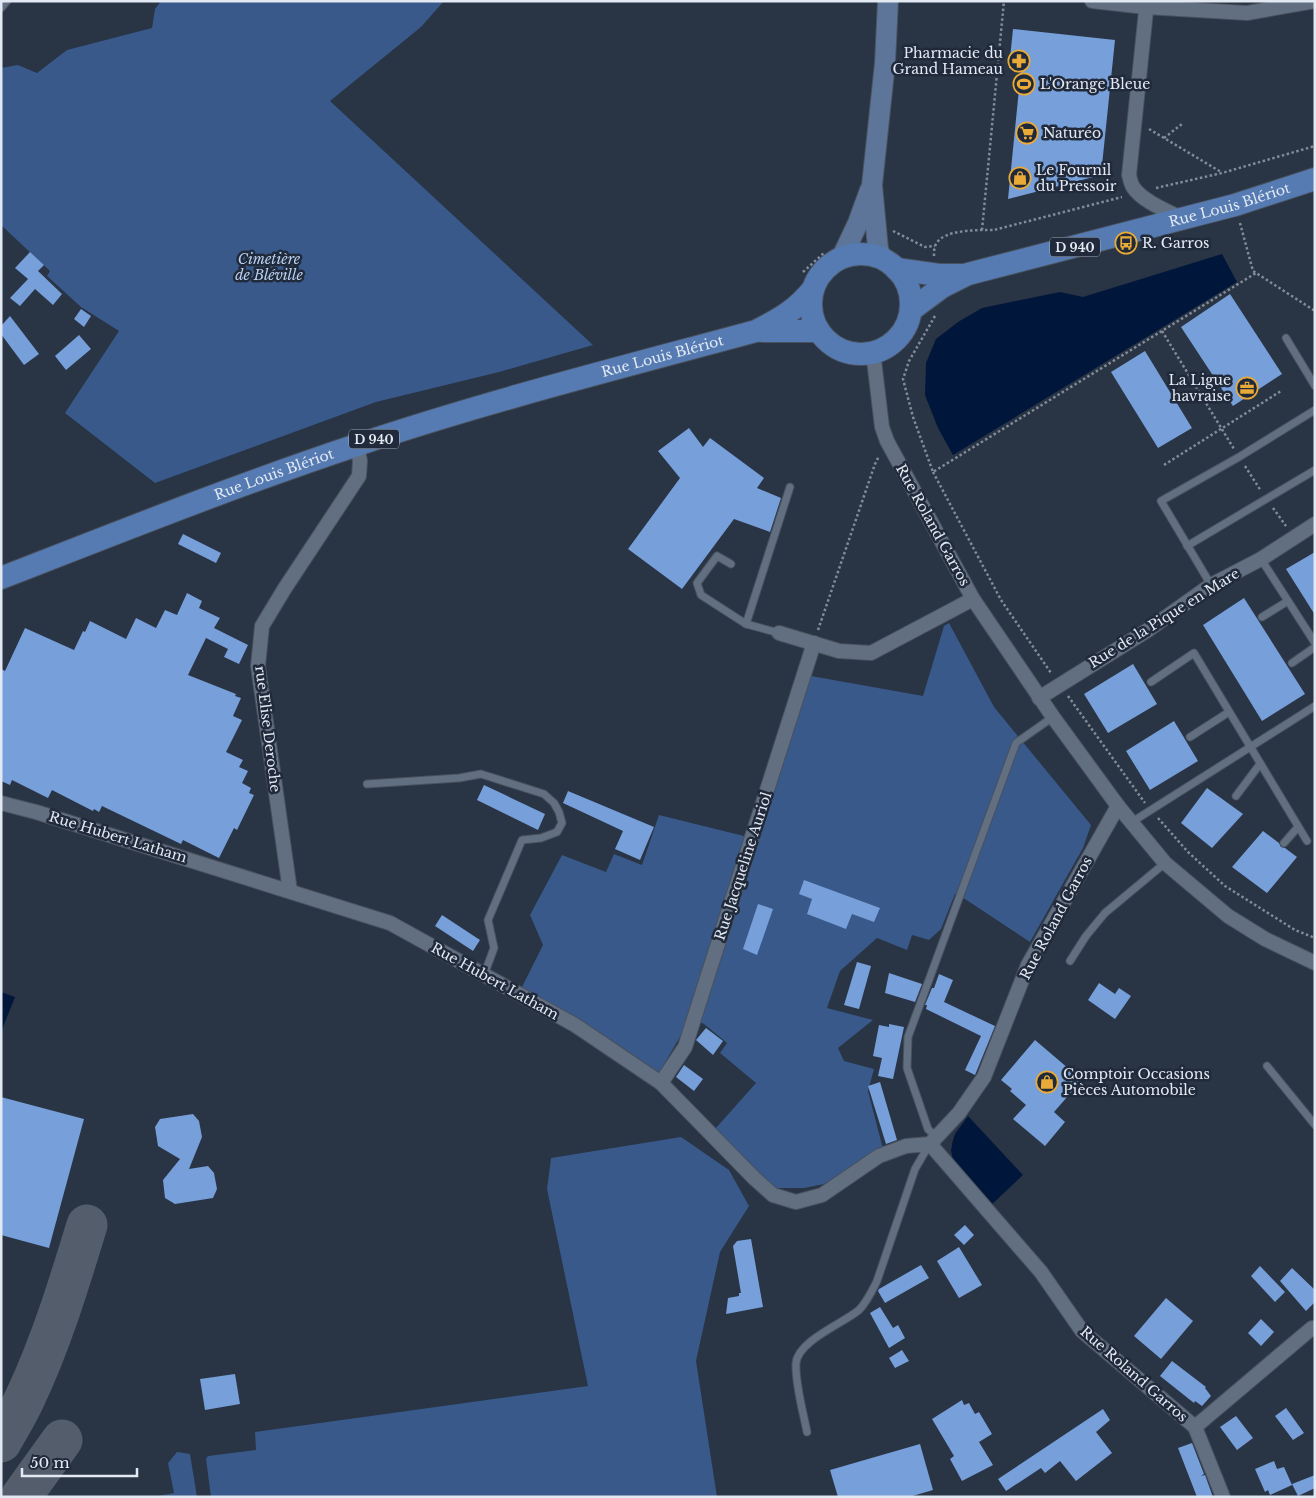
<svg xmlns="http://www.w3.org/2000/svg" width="1316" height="1498" viewBox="0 0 1316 1498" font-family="'Libre Baskerville',serif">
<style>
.green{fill:#38598a}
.water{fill:#00163b}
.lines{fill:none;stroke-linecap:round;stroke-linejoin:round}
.taxiway{stroke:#535d6c;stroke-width:41}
.building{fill:#779fda}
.lane-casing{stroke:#48515e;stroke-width:9}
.street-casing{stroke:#48515e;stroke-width:16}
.secondary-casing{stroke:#48515e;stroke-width:22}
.primary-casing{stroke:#48515e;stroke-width:24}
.path{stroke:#828b98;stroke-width:2.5;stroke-dasharray:2.5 2.5;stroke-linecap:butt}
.lane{stroke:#626f81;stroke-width:7}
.street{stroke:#626f81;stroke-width:14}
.secondary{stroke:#5c7599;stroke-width:20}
.primary{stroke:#557bb2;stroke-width:22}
.labels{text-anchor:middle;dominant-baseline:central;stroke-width:5;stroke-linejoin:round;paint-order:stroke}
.shield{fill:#202a3a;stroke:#a8b0bc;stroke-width:1}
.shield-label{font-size:12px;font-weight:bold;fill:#e2e9f3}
.poi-label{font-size:14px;fill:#e2e9f3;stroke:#202a3a;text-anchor:start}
.street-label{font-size:14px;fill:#e2e9f3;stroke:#202a3a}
.park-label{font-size:14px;font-style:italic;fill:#bbd1f2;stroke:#202a3a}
</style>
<rect width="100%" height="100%" fill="#293444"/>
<g class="green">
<polygon points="161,1 444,1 421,27 330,101 593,345 499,372 376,402 155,483 65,413 119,331 81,307 47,276 50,271 1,225 1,68 18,65 37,73 67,50 152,28 155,9"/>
<polygon points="949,623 994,707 1091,825 1083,848 1030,942 965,899 955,894 941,929 929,940 912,935 907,950 877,938 840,971 827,1008 873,1020 838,1048 844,1061 874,1069 868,1091 883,1149 824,1184 804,1188 774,1188 759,1176 715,1129 756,1083 720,1053 727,1043 704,1024 691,1018 659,1073 522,987 543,945 530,915 562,855 606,872 614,854 642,865 659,815 744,836 811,676 923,696 944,626"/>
<polygon points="681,1137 729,1170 749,1206 720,1252 696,1361 717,1497 211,1497 206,1459 208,1456 256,1450 255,1432 588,1386 547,1189 551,1158"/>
<polygon points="177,1452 190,1454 197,1497 153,1497 174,1493 168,1463"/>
</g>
<g class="water">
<polygon points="1222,254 1237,282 953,455 938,428 925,395 926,363 936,339 958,322 982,308 1060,292 1083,297"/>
<polygon points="1,992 15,997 1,1032"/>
<polygon points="968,1116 1023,1175 989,1207 953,1161 951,1150 953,1140 955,1134"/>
</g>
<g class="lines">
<g class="taxiway">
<path d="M1,1442C9,1428 18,1413 25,1398C51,1343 69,1284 87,1225"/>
<polyline points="21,1497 62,1440"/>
</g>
</g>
<g class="building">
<polygon points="1013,29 1115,40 1101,175 1008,199 1021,69 1009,68"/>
<polygon points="30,252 44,265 38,271 62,294 53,305 35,289 20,306 10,298 28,279 15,268"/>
<polygon points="1230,294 1282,374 1233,406 1181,327"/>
<polygon points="81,309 91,316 84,327 74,319"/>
<polygon points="10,316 39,354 24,365 1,334 1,326"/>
<polygon points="79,335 91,349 66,370 55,356"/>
<polygon points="1145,351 1192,428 1158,448 1111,372"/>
<polygon points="689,428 703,447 710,438 764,478 757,488 781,498 770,532 734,519 682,589 628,549 680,478 658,451"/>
<polygon points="183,534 221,553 216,563 178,544"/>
<polygon points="1315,552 1315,615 1286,569"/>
<polygon points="187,593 202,601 199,608 220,618 214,628 248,645 239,664 224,657 228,649 206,638 188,675 236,694 235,696 241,698 233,716 242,720 226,752 243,760 239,767 248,771 242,783 251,788 249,793 254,795 237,830 234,828 219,858 183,840 181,844 102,806 99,812 94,809 93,811 52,790 48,798 12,780 10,785 1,781 1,669 5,671 25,628 74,650 83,631 85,632 90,621 126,639 136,618 156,628 165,610 177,615"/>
<polygon points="1244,598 1305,694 1262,721 1203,625"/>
<polygon points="1133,664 1157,704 1108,733 1084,694"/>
<polygon points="1174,721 1198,761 1150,790 1126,751"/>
<polygon points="484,785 545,814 538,830 477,800"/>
<polygon points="1207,788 1243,814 1212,848 1181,823"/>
<polygon points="568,791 654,827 640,860 615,849 623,831 563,803"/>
<polygon points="1263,831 1279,843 1281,847 1285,848 1297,857 1267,893 1232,867"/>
<polygon points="804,880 880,908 874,922 852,914 846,929 807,914 812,899 799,894"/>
<polygon points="758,904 773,909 757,955 743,949"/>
<polygon points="442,915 480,940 473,951 435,926"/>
<polygon points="857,962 871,966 859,1009 844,1005"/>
<polygon points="889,973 922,984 915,1002 885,993"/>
<polygon points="939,974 953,980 944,1002 995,1026 975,1075 965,1070 981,1036 926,1009 927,1005 925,1005 932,988 934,988"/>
<polygon points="1099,983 1115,994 1119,988 1131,996 1115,1019 1088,1000"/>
<polygon points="889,1024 904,1027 893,1079 878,1076 882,1058 873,1056 879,1025 889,1027"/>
<polygon points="706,1028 723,1041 713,1055 696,1040"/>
<polygon points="1035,1040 1082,1080 1054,1112 1065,1122 1045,1146 1013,1119 1026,1105 1010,1091 1012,1089 1001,1080"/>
<polygon points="684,1065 703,1079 694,1091 676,1077"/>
<polygon points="880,1082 897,1140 886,1144 868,1086"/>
<polygon points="1,1097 84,1119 49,1248 1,1235"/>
<polygon points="193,1114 199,1121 202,1137 189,1169 208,1166 214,1173 217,1189 213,1198 175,1204 165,1198 163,1180 180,1159 158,1146 155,1127 160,1119"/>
<polygon points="965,1225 974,1235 964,1245 954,1235"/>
<polygon points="751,1239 763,1307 726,1314 728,1298 739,1296 739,1293 741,1293 733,1246 737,1241"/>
<polygon points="959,1247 982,1285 959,1298 937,1261"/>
<polygon points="921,1265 929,1278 885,1303 878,1291 879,1289"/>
<polygon points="1260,1266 1285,1292 1275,1302 1251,1276"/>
<polygon points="1292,1268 1315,1290 1315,1302 1306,1311 1280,1281"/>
<polygon points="1166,1298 1193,1321 1161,1359 1134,1336"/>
<polygon points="880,1307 893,1328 898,1325 905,1338 889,1348 870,1313"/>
<polygon points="1261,1319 1274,1332 1261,1346 1248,1333"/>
<polygon points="902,1350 909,1361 895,1368 889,1358"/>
<polygon points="1172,1361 1206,1387 1205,1388 1211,1396 1202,1406 1195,1401 1194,1403 1160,1376"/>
<polygon points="235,1374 240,1404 205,1410 200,1379"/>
<polygon points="962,1400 964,1405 969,1403 975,1414 979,1412 992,1434 979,1442 993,1465 962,1481 950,1459 954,1456 932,1419"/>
<polygon points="1286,1408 1304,1433 1293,1440 1275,1416"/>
<polygon points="1103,1409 1110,1420 1096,1432 1112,1453 1076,1481 1060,1461 1045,1473 1041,1468 1006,1491 998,1479"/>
<polygon points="1236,1416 1253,1438 1237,1450 1220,1427"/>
<polygon points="1192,1443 1204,1474 1201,1476 1205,1475 1213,1497 1197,1497 1178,1448"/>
<polygon points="920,1444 933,1490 909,1497 838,1497 830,1470"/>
<polygon points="1274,1461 1277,1469 1284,1467 1292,1485 1270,1495 1268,1490 1265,1492 1255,1469"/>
<polygon points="1315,1475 1315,1488 1298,1496 1292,1484"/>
</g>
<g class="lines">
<g class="lane-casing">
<g id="lane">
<polyline points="1,8 7,1"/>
<polyline points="1286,338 1315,386"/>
<polyline points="1187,546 1315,470"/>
<polyline points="1261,559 1315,643"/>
<polyline points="731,564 717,556 697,583 701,595 746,624 779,633"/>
<polyline points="1211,585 1161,501 1239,457 1315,410"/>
<polyline points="1262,617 1288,601"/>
<polyline points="746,624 790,487"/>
<polyline points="1292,663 1315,647"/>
<polyline points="1151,682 1194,653 1307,841"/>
<polyline points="1190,737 1229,712"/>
<polyline points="367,784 459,778 481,774 544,794 554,803 559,812 562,823 557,832 541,838 522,840 488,920 494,948 484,975"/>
<polyline points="1236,796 1260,764"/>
<polyline points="1132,822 1315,706"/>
<polyline points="1284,843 1298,827"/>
<polyline points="1070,961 1086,936 1105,913 1165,863"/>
<polyline points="1267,1066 1315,1125"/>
<polyline points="936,1137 928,1129 907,1068 908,1037 1016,743 1053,717"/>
<path d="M807,1432C803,1411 795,1384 796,1363C798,1341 842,1324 859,1310C867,1302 872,1291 877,1281L915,1169L929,1145"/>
</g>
</g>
<g class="street-casing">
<g id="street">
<polyline points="1092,1 1146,7 1247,13 1315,1"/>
<path d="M1147,1L1129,175C1130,179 1131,184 1133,187C1142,201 1167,211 1181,218"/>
<polyline points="873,352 882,427 887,441 973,599 1053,717 1118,806 1165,863 1228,916 1265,939 1315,963"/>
<polyline points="779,633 839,651 871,653 973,599"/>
<polyline points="1039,698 1148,630 1211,585 1261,559 1315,524"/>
<polyline points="1,803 36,812 390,923 575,1025 661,1083 754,1178 773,1195 796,1202 822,1195 879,1156 906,1146 930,1144"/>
<polyline points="1118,806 1028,965 984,1077 959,1113 930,1144 1041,1272 1082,1331 1195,1427 1223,1497"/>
<polyline points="290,891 258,666 262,626 285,588 359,476 360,461 357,445"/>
<polyline points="661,1083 685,1047 814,643"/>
<polyline points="1195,1427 1312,1328"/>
</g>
</g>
<g class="secondary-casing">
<g id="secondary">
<polyline points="841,259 858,223 870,190"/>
<polyline points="882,259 878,249 872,185 885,63 888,1"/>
</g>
</g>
<g class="primary-casing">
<g id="primary">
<circle cx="861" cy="304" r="50"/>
<polyline points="896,269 939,275 962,275"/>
<path id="s1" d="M911,310L942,287L968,274L1235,205L1315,179"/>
<polyline points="762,331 819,331"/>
<path id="s2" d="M1,578C119,532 237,485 357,445C488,401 623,367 756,331C780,319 796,310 813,289"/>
</g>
</g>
<g class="path">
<polyline points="1149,129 1221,172"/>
<polyline points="1164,138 1182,124"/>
<polyline points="1156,188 1222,173 1315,146"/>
<polyline points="1240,223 1253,271 1315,311"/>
<polyline points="982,230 1004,1"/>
<polyline points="893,231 925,247 935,246"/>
<path d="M934,256C934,252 934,248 936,244C944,229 979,230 994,230L1122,197"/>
<polyline points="803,272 825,252"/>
<polyline points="935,316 909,361 903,379 913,417 933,472 1256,273"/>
<polyline points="1162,331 1234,449"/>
<polyline points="1164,465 1281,391"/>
<polyline points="1245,466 1261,491"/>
<polyline points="933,472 1001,600 1051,673"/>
<polyline points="1273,508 1286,526"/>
<polyline points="818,630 875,464 879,456"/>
<polyline points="1068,696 1145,803"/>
<polyline points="1158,818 1188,852 1225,886 1295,930 1315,938"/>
</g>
<use href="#lane" class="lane"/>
<use href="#street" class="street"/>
<use href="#secondary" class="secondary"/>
<use href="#primary" class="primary"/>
</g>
<defs>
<g id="pharmacy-ring" transform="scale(1.125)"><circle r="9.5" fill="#202a3a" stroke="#e9aa38" stroke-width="1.5"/><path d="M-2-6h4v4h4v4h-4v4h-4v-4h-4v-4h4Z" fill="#e9aa38"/></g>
<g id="stadium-ring" transform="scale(1.125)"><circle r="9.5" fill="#202a3a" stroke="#e9aa38" stroke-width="1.5"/><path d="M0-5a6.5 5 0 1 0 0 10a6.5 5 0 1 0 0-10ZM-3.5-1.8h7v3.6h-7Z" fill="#e9aa38"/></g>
<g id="supermarket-ring" transform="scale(1.125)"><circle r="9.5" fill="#202a3a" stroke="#e9aa38" stroke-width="1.5"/><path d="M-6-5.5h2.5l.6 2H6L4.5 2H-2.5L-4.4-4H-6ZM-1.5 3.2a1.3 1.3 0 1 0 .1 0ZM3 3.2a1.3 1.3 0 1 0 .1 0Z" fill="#e9aa38"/></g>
<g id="shop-ring" transform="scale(1.125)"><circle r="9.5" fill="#202a3a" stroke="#e9aa38" stroke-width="1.5"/><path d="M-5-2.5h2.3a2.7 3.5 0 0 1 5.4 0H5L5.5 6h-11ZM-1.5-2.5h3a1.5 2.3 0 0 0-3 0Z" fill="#e9aa38"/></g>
<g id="bus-ring" transform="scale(1.125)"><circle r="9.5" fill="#202a3a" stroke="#e9aa38" stroke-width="1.5"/><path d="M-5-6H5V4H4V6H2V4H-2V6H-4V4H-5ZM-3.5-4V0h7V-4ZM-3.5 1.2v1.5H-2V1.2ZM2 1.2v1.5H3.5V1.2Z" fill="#e9aa38"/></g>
<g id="office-ring" transform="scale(1.125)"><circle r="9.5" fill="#202a3a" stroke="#e9aa38" stroke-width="1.5"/><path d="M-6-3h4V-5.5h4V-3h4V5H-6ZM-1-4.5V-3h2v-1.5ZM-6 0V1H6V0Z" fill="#e9aa38"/></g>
</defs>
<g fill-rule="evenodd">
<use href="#pharmacy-ring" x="1019" y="61"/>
<use href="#stadium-ring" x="1024" y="84"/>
<use href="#supermarket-ring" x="1027" y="133"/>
<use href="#shop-ring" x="1020" y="178"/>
<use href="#bus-ring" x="1126" y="243"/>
<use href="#office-ring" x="1247" y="388"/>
<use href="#shop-ring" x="1047" y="1082"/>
</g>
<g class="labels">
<g class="shield">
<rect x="1050" y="237.5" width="50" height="19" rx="4"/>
<rect x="349" y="429.5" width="50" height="19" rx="4"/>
</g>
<g class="shield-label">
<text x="1075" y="247">D 940</text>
<text x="374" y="439">D 940</text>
</g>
<g class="poi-label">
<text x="1003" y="53" text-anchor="end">Pharmacie du<tspan x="1003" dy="16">Grand Hameau</tspan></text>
<text x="1040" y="84">L'Orange Bleue</text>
<text x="1043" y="133">Naturéo</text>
<text x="1036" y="170">Le Fournil<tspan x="1036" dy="16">du Pressoir</tspan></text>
<text x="1142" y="243">R. Garros</text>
<text x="1231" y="380" text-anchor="end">La Ligue<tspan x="1231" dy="16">havraise</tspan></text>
<text x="1063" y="1074">Comptoir Occasions<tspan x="1063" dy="16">Pièces Automobile</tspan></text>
</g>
<g class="street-label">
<text stroke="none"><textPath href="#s1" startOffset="338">Rue Louis Blériot</textPath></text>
<text stroke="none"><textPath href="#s2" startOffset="698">Rue Louis Blériot</textPath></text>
<text stroke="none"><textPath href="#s2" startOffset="292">Rue Louis Blériot</textPath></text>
<text transform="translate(933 525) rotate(61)">Rue Roland Garros</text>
<text transform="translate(1164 618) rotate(-32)">Rue de la Pique en Mare</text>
<text transform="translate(268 729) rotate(83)">rue Elise Deroche</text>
<text transform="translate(118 837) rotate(17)">Rue Hubert Latham</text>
<text transform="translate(743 866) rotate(-72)">Rue Jacqueline Auriol</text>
<text transform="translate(1056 918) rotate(-62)">Rue Roland Garros</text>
<text transform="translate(495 981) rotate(29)">Rue Hubert Latham</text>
<text transform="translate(1134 1374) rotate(41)">Rue Roland Garros</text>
</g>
<g class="park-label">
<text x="269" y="259">Cimetière<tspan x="269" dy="16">de Bléville</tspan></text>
</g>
</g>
<rect width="1316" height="1498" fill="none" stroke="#e2e9f3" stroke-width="5"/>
<path d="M22 1468v8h115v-8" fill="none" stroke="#e2e9f3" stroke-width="2.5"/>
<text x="30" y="1468" font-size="15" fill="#e2e9f3" stroke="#202a3a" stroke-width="4" paint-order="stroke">50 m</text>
</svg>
